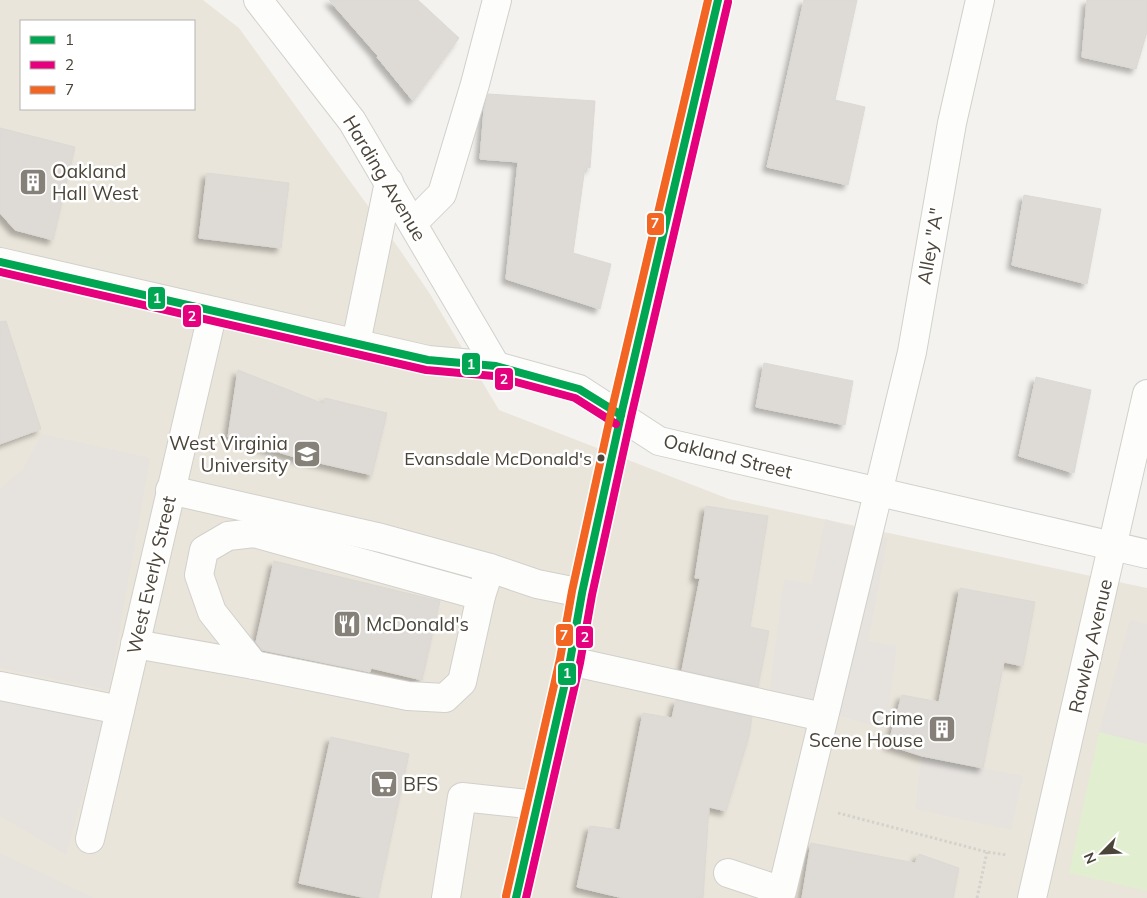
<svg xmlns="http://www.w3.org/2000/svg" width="1147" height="898" viewBox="0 0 1147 898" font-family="Mulish,sans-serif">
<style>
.education{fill:#eae5da;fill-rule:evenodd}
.green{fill:#e1eecf}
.parking{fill:#e6e3df}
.building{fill:#dedbd6;stroke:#dcd9d4;filter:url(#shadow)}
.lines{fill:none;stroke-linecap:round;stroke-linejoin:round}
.minor-casing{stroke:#d2d0cb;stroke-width:30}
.path{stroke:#d3d2cc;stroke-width:3;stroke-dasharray:2.5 2.5;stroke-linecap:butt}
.minor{stroke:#fdfdfc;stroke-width:28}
.bus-1-casing{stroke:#fff;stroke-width:11}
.bus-2-casing{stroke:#fff;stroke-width:11}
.bus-3-casing{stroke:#fff;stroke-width:11}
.bus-1{stroke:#00a651;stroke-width:8}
.bus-2{stroke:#e5007d;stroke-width:8}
.bus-3{stroke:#f26522;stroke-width:8}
.bus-dot{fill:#4b4439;stroke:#fff;stroke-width:2}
.labels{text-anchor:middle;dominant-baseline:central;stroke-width:5;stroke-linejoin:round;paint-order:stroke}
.bus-label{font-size:18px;fill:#4b4439;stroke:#fff;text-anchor:end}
.poi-label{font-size:19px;fill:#4b4439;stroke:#fff;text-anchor:start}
.street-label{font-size:19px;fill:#4b4439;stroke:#fff}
.line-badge{stroke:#fff;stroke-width:2}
.badge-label{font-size:14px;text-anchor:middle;font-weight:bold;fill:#fff}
</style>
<defs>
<filter id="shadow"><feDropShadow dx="-4.5" dy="4.5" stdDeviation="2.5" flood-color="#0004"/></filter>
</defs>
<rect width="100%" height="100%" fill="#f4f2ee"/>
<path class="education" d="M0,0H203L239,28L400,250L430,294L499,410L729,499L1147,588V898H0ZM21,21H194V109H21Z"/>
<polygon class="green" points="1099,732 1147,744 1147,891 1069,873"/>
<g class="parking">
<polygon points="42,434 150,458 109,690 0,668 0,489 23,469"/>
<polygon points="825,519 888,538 868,641 897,646 886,729 769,696 784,579 812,584"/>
<polygon points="1130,620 1147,624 1147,744 1099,732"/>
<polygon points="0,702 103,720 66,855 0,816"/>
<polygon points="922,756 1023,776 1011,830 915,809"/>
<polygon points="0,853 94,898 0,898"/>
</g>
<g class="building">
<polygon points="329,0 418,0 459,38 413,101 377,57 378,56"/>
<polygon points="804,0 857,0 835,100 865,107 848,185 767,167"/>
<polygon points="1087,0 1147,0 1147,32 1136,69 1082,57"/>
<polygon points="488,94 595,101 590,168 585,167 573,253 611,264 600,309 506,279 518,162 480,159 484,110"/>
<polygon points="0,128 75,147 53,240 15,230 0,213"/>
<polygon points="207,173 289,183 281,248 199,238"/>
<polygon points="1024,195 1101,209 1087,284 1012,265"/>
<polygon points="6,321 41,429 0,444 0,322"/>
<polygon points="764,363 853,381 845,425 756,407"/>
<polygon points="238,370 324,404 325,398 387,413 372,475 298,458 228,437"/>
<polygon points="1036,377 1091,390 1074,473 1019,456"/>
<polygon points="706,506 768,516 750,627 769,631 758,687 682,670 700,578 695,578"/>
<polygon points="274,561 440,601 422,680 371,668 370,672 262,650 256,642"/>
<polygon points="960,588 1035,602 1023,666 1004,662 983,768 922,756 888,745 902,695 939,702"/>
<polygon points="676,700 752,717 749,736 726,811 709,807 703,898 623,898 577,887 590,826 620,830 643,713 672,718"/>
<polygon points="331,737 409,754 378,898 366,898 299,883"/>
<polygon points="811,843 915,863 919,854 959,868 953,898 802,898"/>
</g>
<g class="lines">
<g class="minor-casing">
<g id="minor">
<polyline points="258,0 352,121 496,366"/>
<polyline points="413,223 442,194 475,84 497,0"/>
<polyline points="0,262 428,360 496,366 579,389 659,441 1147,554"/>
<polyline points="356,343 389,182"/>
<polyline points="170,490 381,538 490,568 537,584 582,593"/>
<polyline points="135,644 254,665 408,696 445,698 462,682 481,596 490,568"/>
<polyline points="570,661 823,717"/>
<polyline points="254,665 212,612 199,575 204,550 228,536 254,533 481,596"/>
<polyline points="0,686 120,710"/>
<polyline points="90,839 213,311"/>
<polyline points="728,873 782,891 912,352 952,123 980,0"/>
<polyline points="446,898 462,797 537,805"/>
<polyline points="516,898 570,661 582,593 621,415 718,0"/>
<polyline points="1032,898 1147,394"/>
</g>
</g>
<g class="path">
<polyline points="838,813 987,852 1007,855"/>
<polyline points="977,898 987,852"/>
</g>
<use href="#minor" class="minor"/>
<g class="bus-1-casing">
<g id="bus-1">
<polyline points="0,262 428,360 496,366 579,389 621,415"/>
<polyline points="516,898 570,661 582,593 621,415 718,0"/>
</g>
</g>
<g class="bus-2-casing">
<g id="bus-2">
<polyline points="0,272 426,370 494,376 575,398 616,424"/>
<polyline points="526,898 580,663 592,595 631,417 728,2"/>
</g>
</g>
<g class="bus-3-casing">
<polyline id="bus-3" points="506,896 560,659 572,591 611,413 708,0"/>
</g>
<use href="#bus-1" class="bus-1"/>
<use href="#bus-2" class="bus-2"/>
<use href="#bus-3" class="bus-3"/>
</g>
<defs>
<g id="building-square" transform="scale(1.4375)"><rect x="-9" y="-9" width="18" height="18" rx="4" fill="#868178" stroke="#fff"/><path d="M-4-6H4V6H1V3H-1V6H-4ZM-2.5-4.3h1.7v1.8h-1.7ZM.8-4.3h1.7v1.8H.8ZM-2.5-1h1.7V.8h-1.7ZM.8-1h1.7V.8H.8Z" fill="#fff"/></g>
<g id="university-square" transform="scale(1.4375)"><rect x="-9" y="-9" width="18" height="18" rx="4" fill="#868178" stroke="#fff"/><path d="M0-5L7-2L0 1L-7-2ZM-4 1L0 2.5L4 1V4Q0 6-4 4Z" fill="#fff"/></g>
<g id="restaurant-square" transform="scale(1.4375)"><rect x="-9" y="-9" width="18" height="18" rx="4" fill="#868178" stroke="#fff"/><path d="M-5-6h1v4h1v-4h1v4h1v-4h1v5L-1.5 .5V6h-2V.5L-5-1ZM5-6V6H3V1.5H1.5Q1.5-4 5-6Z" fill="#fff"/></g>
<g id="supermarket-square" transform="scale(1.4375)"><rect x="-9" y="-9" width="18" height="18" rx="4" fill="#868178" stroke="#fff"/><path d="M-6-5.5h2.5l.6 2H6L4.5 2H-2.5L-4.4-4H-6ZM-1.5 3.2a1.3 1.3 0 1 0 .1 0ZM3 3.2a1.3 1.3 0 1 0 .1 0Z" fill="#fff"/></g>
</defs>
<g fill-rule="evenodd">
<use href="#building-square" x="33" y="182"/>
<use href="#university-square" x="307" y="454"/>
<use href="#restaurant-square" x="347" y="624"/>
<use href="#building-square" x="942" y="729"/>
<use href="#supermarket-square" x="384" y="784"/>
</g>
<circle class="bus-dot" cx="601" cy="458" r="4.5"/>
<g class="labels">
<g class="bus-label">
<text x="592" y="458">Evansdale McDonald's</text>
</g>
<g class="poi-label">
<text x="52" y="171">Oakland<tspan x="52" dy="22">Hall West</tspan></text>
<text x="288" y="443" text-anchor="end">West Virginia<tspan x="288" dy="22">University</tspan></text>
<text x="366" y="624">McDonald's</text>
<text x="923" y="718" text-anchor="end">Crime<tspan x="923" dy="22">Scene House</tspan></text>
<text x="403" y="784">BFS</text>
</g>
<g class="street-label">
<text transform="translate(385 178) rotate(59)">Harding Avenue</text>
<text transform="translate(930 246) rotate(-80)">Alley "A"</text>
<text transform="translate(728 456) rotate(14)">Oakland Street</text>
<text transform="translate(151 575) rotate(-77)">West Everly Street</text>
<text transform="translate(1090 646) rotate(-77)">Rawley Avenue</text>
</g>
</g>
<g class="line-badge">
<rect x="646" y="212" width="19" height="24" rx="5" fill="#f26522"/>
<rect x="147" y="286" width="19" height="24" rx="5" fill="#00a651"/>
<rect x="182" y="304" width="20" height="24" rx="5" fill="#e5007d"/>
<rect x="461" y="352" width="20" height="24" rx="5" fill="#00a651"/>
<rect x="494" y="367" width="20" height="24" rx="5" fill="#e5007d"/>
<rect x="555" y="623" width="19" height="24" rx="5" fill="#f26522"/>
<rect x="575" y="625" width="19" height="24" rx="5" fill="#e5007d"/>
<rect x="557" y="662" width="20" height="24" rx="5" fill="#00a651"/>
</g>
<g class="badge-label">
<text x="655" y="228">7</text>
<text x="157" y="303">1</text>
<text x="192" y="321">2</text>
<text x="471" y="369">1</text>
<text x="504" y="384">2</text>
<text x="564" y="640">7</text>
<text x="585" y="642">2</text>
<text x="567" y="678">1</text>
</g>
<rect x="20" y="20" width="175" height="90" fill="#ffffff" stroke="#b7b4b0"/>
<rect x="30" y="36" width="25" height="8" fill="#00a651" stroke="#b7b4b0"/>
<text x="65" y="45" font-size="15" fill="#4b4439">1</text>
<rect x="30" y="61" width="25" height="8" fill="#e5007d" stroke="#b7b4b0"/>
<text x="65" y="70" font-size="15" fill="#4b4439">2</text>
<rect x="30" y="86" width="25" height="8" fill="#f26522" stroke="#b7b4b0"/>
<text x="65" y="95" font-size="15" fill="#4b4439">7</text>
<g transform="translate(1102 853) rotate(246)" stroke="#ffffff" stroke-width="4" paint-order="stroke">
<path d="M0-4L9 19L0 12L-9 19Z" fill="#4b4439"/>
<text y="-8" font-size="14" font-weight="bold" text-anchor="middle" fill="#4b4439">N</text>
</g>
</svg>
